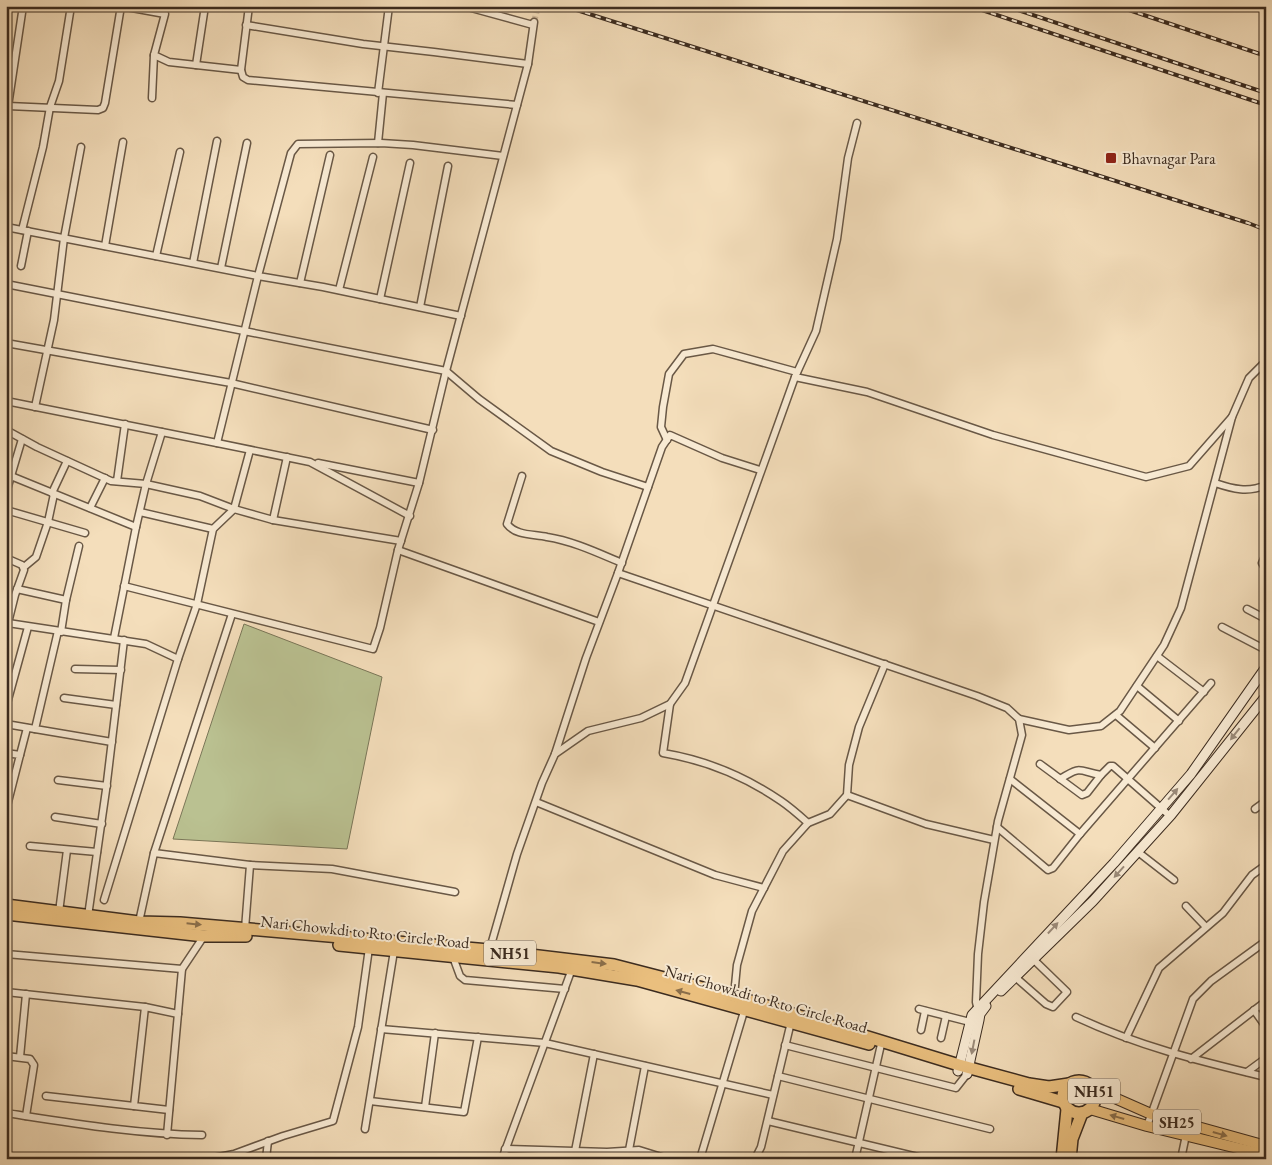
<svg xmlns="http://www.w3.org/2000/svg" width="1272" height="1165" viewBox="0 0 1272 1165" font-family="'EB Garamond',serif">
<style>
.green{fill:#bac191;stroke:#7a7658}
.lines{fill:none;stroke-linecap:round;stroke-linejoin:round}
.street-tunnel{stroke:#cfba9c;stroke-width:6;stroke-dasharray:6 3;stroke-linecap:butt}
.street-casing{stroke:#695846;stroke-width:9}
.secondary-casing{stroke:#3b2b1f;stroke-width:11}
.primary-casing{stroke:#3b2b1f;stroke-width:12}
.highway-casing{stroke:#3b2b1f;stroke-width:14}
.street{stroke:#f8ead3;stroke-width:6}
.secondary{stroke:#f8ead3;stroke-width:9}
.primary{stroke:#eabf7e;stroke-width:10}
.highway{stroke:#eabf7e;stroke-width:11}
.rail-casing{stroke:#3b2b1f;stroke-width:4}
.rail{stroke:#f8ead3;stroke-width:2;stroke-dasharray:5.5;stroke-linecap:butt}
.oneway{fill:#9a8a79}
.oneway2{fill:#8a6e4a}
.poi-dot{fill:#8f2418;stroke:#f8ead3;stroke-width:2}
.labels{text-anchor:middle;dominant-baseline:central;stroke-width:4;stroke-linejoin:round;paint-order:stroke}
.shield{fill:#f8ead3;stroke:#746455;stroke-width:1}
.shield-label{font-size:15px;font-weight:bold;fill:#3b2b1f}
.poi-label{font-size:16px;fill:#3b2b1f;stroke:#f8ead3;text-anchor:start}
.street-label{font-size:16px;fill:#3b2b1f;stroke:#f8ead3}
</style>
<rect width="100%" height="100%" fill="#f4debb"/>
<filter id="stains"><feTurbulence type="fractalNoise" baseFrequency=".004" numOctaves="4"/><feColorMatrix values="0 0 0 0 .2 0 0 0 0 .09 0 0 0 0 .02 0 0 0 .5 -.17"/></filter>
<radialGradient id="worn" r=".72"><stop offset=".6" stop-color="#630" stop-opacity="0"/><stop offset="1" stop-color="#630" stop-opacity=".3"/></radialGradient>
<polygon class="green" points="244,624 382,677 347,849 173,839"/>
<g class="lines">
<polyline class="street-tunnel" points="534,22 538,6"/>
<g class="street-casing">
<g id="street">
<polyline points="23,6 8,106 98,110 103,108 105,103 121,6"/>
<polyline points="121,6 165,14 154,55 169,62 241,70"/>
<polyline points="249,6 241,70 243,77 248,80 517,105"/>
<polyline points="464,6 533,25"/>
<polyline points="246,25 363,44 434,52 528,64"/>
<polyline points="196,65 205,6"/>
<polyline points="378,93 389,6"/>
<polyline points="152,98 154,55"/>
<polyline points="6,106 8,106 6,116"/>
<polyline points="857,123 848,158 837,239 816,331 795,377 867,392 993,435 1146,477 1189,466 1232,417"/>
<polyline points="378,143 383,93"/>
<polyline points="6,227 258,276 217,443 6,401"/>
<polyline points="22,230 43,147 50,107 59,81 71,6"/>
<polyline points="105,246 123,142"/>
<polyline points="156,256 180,152"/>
<polyline points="193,263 217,141"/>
<polyline points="21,266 28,231"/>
<polyline points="221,268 247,143"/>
<polyline points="300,283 330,155"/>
<polyline points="6,284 446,371 479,399 551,451 602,472 648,487"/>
<polyline points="339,290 373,157"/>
<polyline points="380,299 410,163"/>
<polyline points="420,307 448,166"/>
<polyline points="461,316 323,287 258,276 291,153 298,144 381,143 413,145 503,156"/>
<polyline points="6,343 231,383 433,430"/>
<polyline points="35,407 54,320 64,238 81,147"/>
<polyline points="6,430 37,447 111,481 146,484 136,527 114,638"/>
<polyline points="162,432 146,484 200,496 234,509 273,520 401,541"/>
<polyline points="667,440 661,427 663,407 669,374 684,354 713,349 797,372"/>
<polyline points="217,443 310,462 410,516"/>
<polyline points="318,463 419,483"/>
<polyline points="6,474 136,527"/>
<path d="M522,476L507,524C516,536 534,534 547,537C573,541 598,553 622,563"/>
<polyline points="117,481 125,424"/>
<path d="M1215,483C1233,489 1248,493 1266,485"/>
<polyline points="6,493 22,439"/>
<polyline points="52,493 67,461"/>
<polyline points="90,508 105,478"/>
<polyline points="6,510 85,533"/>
<polyline points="140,512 213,529 234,509 250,450"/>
<polyline points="273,520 287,457"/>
<polyline points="398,550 599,622"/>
<polyline points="1266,554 1262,563 1266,570"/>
<polyline points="6,558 22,565 24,570 15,595 8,623 146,644 178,659 104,900"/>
<polyline points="24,567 36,557 48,522 54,494"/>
<polyline points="618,573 977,696 1007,708 1019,719 1022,735 998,821 984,902 978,954 976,1002 978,1011"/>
<polyline points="124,586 373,649 380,628 398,550 419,483 446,371 528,64 534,22"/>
<polyline points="17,589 66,600"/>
<polyline points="1247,609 1266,619"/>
<polyline points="1222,627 1266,650"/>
<polyline points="58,631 35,729 112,742"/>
<polyline points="61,632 66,600 79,546"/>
<polyline points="1157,656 1204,692"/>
<polyline points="178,659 197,604 213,529"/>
<polyline points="75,669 121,670"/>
<polyline points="1137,686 1179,721"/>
<polyline points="64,698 116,705"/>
<path d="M670,704L663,753C705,760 746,777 781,801C790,807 799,815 808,823"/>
<polyline points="6,707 28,627"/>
<polyline points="1116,715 1155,748"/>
<polyline points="1019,719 1069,730 1101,726 1120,711 1164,645 1181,608 1232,417 1249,378 1266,361"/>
<polyline points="6,724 35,729"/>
<polyline points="6,753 20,755 6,810"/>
<polyline points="555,754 586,658 618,573 662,447 670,435 722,458 760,470"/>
<polyline points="20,755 27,728"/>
<polyline points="1040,764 1082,795 1087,793 1101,775"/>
<path d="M1060,779C1082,765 1078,771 1101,775L1110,766H1113L1170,816"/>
<polyline points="58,780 107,786"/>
<polyline points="847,795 926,824 994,840"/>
<polyline points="536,802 715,875 764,888"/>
<polyline points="1255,809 1266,801"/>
<polyline points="55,817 102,824"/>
<polyline points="997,827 1048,870 1053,868 1080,834 1010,779"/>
<polyline points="1080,834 1211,683"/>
<polyline points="30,846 97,852"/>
<polyline points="1138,852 1174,880"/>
<polyline points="154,853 250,865 245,929"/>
<polyline points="250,865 332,869 455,892"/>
<polyline points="1186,906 1206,927"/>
<polyline points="59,912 67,850"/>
<polyline points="88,916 106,790 124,640"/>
<polyline points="139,922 154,853 232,614"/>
<polyline points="489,952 517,854 542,783 555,754 588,731 641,718 670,704 685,683 795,377"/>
<polyline points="6,954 182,969"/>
<polyline points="453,957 460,976 465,980 565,989"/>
<polyline points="1013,975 1046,1004 1053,1007 1067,992 1033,959"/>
<polyline points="6,992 145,1007"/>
<polyline points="734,996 737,965 752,911 783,851 808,823 830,814 847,795 849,765 859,727 885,664"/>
<polyline points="919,1009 970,1022"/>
<polyline points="1254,1010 1266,1027"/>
<path d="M1076,1017C1138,1046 1199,1061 1266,1077"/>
<polyline points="381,1029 545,1043 773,1095"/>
<polyline points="921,1030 925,1011"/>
<polyline points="941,1038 946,1016"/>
<polyline points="1126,1038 1159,968 1223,913 1252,875 1266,865"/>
<polyline points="785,1045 956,1088 967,1074"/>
<polyline points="6,1056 30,1059 34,1065 26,1116"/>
<polyline points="20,1057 26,994"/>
<polyline points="1191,1059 1266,1001"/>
<polyline points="1247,1072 1266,1058"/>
<polyline points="778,1076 990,1129"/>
<polyline points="46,1096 134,1106"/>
<polyline points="370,1101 464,1112 478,1037"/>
<polyline points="425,1107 435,1033"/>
<polyline points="169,1110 134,1106 145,1007 178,1014"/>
<path d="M6,1113C71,1123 136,1134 202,1135"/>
<polyline points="768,1121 926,1159"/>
<polyline points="1147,1126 1193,999 1211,981 1266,941"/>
<polyline points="365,1129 394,951"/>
<polyline points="167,1135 182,969 204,936"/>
<polyline points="505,1149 607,1152 639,1150 668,1159"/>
<polyline points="629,1150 645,1066"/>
<polyline points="575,1151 594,1054"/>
<polyline points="208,1159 234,1154 283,1136 333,1121 358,1027 369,948"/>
<polyline points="266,1159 268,1141"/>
<polyline points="502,1159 573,966"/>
<polyline points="700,1159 745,1008"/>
<polyline points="755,1159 761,1147 791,1022"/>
<polyline points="855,1159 882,1040"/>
<polyline points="1181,1159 1186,1135"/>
</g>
</g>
<g class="secondary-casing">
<g id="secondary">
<polyline points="1001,991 1093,901 1171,815 1266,696"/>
<polyline points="958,1071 972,1015 1114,863 1191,774 1266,667"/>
<polyline points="967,1074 979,1020 980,1014 986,1006"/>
</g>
</g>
<g class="primary-casing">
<g id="primary">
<polyline points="1092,1088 1151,1114 1266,1146"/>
<polyline points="1090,1109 1147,1126 1266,1155"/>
</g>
</g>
<g class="highway-casing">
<g id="highway">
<polyline points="6,905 139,922 180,923 489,950 614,965 734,996 959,1065 1029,1084 1049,1087 1069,1084"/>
<polyline points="6,914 204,936 246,936"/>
<polyline points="339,945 559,967 637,980 869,1044"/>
<circle cx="1079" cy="1097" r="16"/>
<polyline points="1019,1089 1063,1102"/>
<polyline points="1062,1159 1067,1109"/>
<polyline points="1070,1159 1072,1139 1082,1113"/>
</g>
</g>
<use href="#street" class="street"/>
<use href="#secondary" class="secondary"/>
<use href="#primary" class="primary"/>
<use href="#highway" class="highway"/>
<g class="rail-casing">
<g id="rail">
<polyline points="564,6 1248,223 1266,230"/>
<polyline points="970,6 1266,105"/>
<polyline points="1006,6 1266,93"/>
<polyline points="1117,6 1266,56"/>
</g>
</g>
<use href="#rail" class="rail"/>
</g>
<defs><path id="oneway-solid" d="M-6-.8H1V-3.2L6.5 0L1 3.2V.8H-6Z" transform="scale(1.25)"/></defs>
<g class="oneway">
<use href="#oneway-solid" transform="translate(1235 734) rotate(128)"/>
<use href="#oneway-solid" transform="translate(1173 794) rotate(-49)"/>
<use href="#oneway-solid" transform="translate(1119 872) rotate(132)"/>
<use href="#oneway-solid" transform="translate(1053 928) rotate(-47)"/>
<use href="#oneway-solid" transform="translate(973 1047) rotate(101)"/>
</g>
<g class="oneway2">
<use href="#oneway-solid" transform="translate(194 924) rotate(6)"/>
<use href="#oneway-solid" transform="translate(599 963) rotate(7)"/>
<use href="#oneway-solid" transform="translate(683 992) rotate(-165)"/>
<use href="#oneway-solid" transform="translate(1117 1117) rotate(-164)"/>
<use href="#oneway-solid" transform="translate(1220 1134) rotate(16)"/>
</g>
<rect class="poi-dot" x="1105" y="152" width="12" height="12" rx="2.5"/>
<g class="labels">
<g class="shield">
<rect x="484" y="940.5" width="52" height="25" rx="4"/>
<rect x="1068" y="1078.5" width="52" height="25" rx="4"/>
<rect x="1153" y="1109.5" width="48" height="25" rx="4"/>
</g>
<g class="shield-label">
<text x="510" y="953">NH51</text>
<text x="1094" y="1091">NH51</text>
<text x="1177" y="1122">SH25</text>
</g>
<g class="poi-label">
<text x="1122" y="158">Bhavnagar Para</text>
</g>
<g class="street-label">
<text transform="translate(365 932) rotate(6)">Nari Chowkdi to Rto Circle Road</text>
<text transform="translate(766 999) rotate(16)">Nari Chowkdi to Rto Circle Road</text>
</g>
</g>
<rect width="1272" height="1165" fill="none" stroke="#f4debb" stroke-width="25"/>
<rect x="8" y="8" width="1257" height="1150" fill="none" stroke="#3b2b1f" stroke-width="2.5"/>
<rect x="12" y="12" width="1247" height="1140" fill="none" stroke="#3b2b1f"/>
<rect width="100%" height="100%" filter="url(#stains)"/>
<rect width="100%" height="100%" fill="url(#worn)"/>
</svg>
